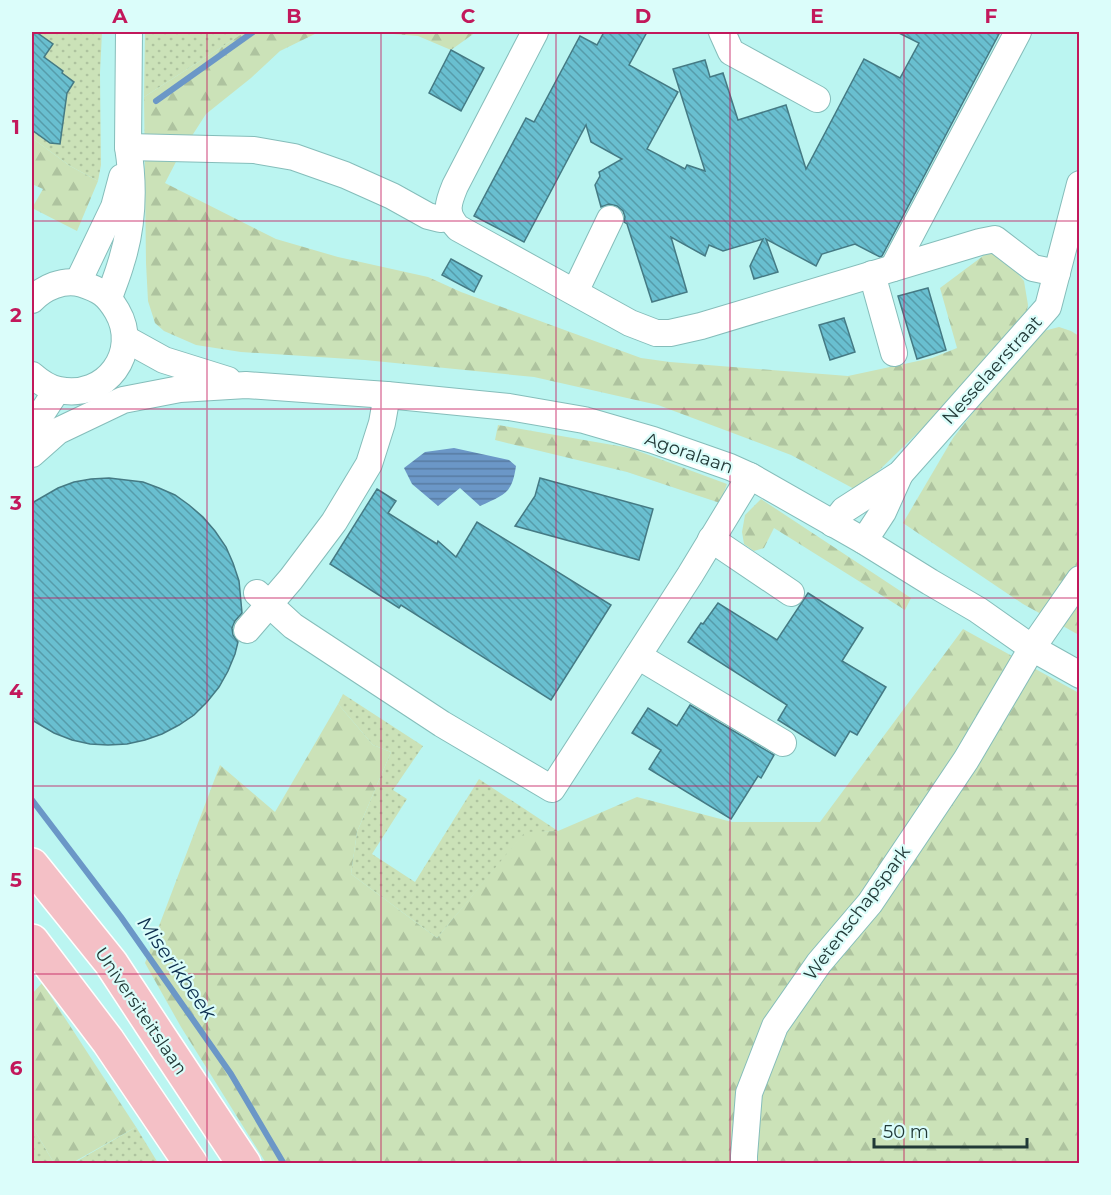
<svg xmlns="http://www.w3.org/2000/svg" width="1111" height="1195" viewBox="0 0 1111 1195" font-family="Montserrat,sans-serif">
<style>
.grass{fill:url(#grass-dots)}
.forest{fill:url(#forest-firs)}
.water{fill:url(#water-rules)}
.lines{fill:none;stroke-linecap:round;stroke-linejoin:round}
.stream{stroke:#6b97c7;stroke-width:6}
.building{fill:url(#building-back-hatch);stroke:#457a84;stroke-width:1.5}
.minor-casing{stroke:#85bdba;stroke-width:28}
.highway-casing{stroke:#fff;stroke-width:36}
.minor{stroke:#fff;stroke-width:26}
.highway{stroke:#f4c0c6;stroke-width:33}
.grid{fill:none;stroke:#c2185b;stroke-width:1.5;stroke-opacity:0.55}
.labels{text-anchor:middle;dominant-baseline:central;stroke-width:4.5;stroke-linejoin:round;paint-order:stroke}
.street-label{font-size:18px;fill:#213937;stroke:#dbfdfa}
.water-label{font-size:20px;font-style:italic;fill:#0c2d4d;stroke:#dbfdfa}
.neatline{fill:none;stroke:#c2185b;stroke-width:2}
.grid-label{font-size:20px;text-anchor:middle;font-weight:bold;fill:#c2185b}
</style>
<defs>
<pattern id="grass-dots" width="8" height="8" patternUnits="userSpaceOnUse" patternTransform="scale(1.5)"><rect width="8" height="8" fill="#cbe2b8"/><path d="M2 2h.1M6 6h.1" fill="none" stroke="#aec39f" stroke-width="1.8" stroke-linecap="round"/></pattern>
<pattern id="forest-firs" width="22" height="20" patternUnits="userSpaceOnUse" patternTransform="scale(1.5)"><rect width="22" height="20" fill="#cbe2b8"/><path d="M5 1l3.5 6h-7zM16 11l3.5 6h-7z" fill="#aec39f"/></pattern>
<pattern id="water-rules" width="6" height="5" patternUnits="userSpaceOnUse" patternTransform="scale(1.5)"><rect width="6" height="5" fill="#6b97c7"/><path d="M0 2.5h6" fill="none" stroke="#587ca2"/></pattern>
<pattern id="building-back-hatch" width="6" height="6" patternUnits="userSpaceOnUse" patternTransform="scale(1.5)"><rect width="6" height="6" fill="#69bfd0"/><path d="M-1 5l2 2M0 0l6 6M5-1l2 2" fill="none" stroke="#569caa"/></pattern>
</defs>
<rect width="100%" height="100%" fill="#bbf5f1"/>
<g class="grass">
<polygon points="32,32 102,32 100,73 101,165 98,181 70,166 32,138"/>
<polygon points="145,32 245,32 144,97"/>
<polygon points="343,694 423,746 393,790 407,799 372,854 415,882 479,779 558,831 525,833 437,938 351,874 357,832 391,752 373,745 338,704"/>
<polygon points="32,1126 54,1163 32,1163"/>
<polygon points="136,1127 158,1163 72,1164"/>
</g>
<g class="forest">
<polygon points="245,32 319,32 280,51 251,78 206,114 179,156 165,183 276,239 338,257 428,277 461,292 641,358 670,362 848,376 932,358 957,348 940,288 995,247 1024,281 1028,305 1024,324 943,408 858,491 791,455 658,405 534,377 365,360 241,352 196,345 164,331 155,323 148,301 146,263 144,97"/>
<polygon points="368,32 476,32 451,50 418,36"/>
<polygon points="32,138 70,166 98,181 77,231 32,208 43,189 32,184"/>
<polygon points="1059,327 1071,331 1079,336 1079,635 1023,604 903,523 953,438 1020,353 1036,333"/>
<polygon points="498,425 630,448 727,484 720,503 627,472 495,440"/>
<polygon points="761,499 911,598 905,610 774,528 764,548 754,551 744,544 742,532 745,515"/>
<polygon points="963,629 1079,693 1079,1163 266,1163 181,1027 145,963 220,765 275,812 338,704 373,745 391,752 357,832 351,874 437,938 525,832 558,831 637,797 732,822 820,822"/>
<polygon points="42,983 136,1127 72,1163 54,1163 32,1126 32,994"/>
</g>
<path class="water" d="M454,448L509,460L516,466C512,494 505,494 480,506L460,488L438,506L412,484L404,468L425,452Z"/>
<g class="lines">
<g class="stream">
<polyline points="156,101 253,32"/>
<polyline points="32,800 121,917 231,1074 284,1164"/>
</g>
</g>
<g class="building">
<polygon points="32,32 36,32 53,44 44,57 63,71 62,73 74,82 67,93 60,144 50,143 32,130"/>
<polygon points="604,32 647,32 629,65 678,92 647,149 685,169 687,165 705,171 673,69 705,60 710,77 723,73 738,120 786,105 806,169 864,59 900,78 919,43 897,32 1000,32 882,256 880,257 855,244 822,254 816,266 766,239 778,272 754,279 750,266 763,239 723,251 709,245 705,256 671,237 687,292 652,302 627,224 624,222 625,217 623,211 617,206 609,204 601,207 595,185 600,176 599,172 622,159 591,142 586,125 524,242 474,216 526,118 534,122 580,36 597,45"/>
<polygon points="451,50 484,68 461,111 429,93"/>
<polygon points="451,259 482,276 474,292 442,275"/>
<polygon points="928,288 946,350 917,359 898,296"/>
<polygon points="844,318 855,352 830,360 819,325"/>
<polygon points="109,478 143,482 159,488 175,495 189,505 203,517 215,531 226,547 233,563 239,581 242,613 235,621 232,628 233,635 238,642 235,654 228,671 219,687 207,702 194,715 179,725 162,734 145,740 127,744 108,745 90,744 72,740 54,733 32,720 32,503 58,488 74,482 91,479"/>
<polygon points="540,478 653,509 639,560 515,526 535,496"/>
<polygon points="377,489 396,501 388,513 437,544 438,541 456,557 477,522 611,605 551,700 401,605 399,608 330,564"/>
<polygon points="808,593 863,628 842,661 886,687 857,735 850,731 835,756 778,720 787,705 688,642 701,623 703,624 718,603 777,640"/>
<polygon points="690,705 774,755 761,778 758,776 731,819 649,769 661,750 632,733 648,708 677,726"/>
</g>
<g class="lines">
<g class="minor-casing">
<g id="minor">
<path d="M535,32L455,186C448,203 444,213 458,228L630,323L656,333H670L701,326L980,242L995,239L1033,268L1057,273"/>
<polyline points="722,32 731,52 817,99"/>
<polyline points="128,147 254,150 294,157 345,175 392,196 428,216 440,219 450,218"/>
<polyline points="893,268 1018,32"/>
<polyline points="872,274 894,353"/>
<polyline points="78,282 114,207 122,177"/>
<polyline points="575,292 610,219"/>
<path d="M109,298C113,286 118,274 121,263C133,226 134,185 128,147L129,32"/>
<path d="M32,300C43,288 64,278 82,284C100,290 107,294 117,311C141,352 106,400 59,390C48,388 40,382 32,375"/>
<polyline points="126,339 164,360 228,380"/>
<polyline points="32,428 57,390"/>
<polyline points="32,454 58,431 123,400 180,389 246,385 387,395 509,407 584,420 653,440 730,467 750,476 864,541 930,582 978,610 1032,648 1080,675"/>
<polyline points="833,524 844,510 900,474 1048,307 1080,184"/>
<polyline points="711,539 791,593"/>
<polyline points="864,541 883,512 900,474"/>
<polyline points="257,593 293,626 442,724 552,789 690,575 750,476"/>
<polyline points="247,630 291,579 334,522 369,464 382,423 387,395"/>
<polyline points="638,656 783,743"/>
<polyline points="744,1164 744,1156 749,1093 775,1026 819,963 870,903 966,760 1032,648 1080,579"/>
</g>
</g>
<g class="highway-casing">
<g id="highway">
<polyline points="32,865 111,963 159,1036 244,1164"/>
<polyline points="32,941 108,1041 191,1164"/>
</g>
</g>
<use href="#minor" class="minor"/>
<use href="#highway" class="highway"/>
</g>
<path class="grid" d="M207,32V1164M381,32V1164M556,32V1164M730,32V1164M904,32V1164M32,221H1080M32,409H1080M32,598H1080M32,786H1080M32,974H1080"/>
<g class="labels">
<g class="street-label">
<text transform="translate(992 370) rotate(-48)">Nesselaerstraat</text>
<text transform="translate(689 453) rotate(19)">Agoralaan</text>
<text transform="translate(857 913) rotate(-53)">Wetenschapspark</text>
<text transform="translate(141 1011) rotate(56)">Universiteitslaan</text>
</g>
<g class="water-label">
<text transform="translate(177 968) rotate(55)">Miserikbeek</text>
</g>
</g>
<rect width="1111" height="1195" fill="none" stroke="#dbfdfa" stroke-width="66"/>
<path d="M874 1138v9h153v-9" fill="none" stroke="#213937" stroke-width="3"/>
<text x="883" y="1138" font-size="18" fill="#213937" stroke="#dbfdfa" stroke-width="4.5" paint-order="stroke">50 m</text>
<rect x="33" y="33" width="1045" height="1129" class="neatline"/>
<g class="grid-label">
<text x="120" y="23">A</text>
<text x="294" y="23">B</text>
<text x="468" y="23">C</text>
<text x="643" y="23">D</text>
<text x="817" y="23">E</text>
<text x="991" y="23">F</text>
<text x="16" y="134">1</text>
<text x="16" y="322">2</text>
<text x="16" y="510">3</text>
<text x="16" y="698">4</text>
<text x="16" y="887">5</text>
<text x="16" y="1075">6</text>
</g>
</svg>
